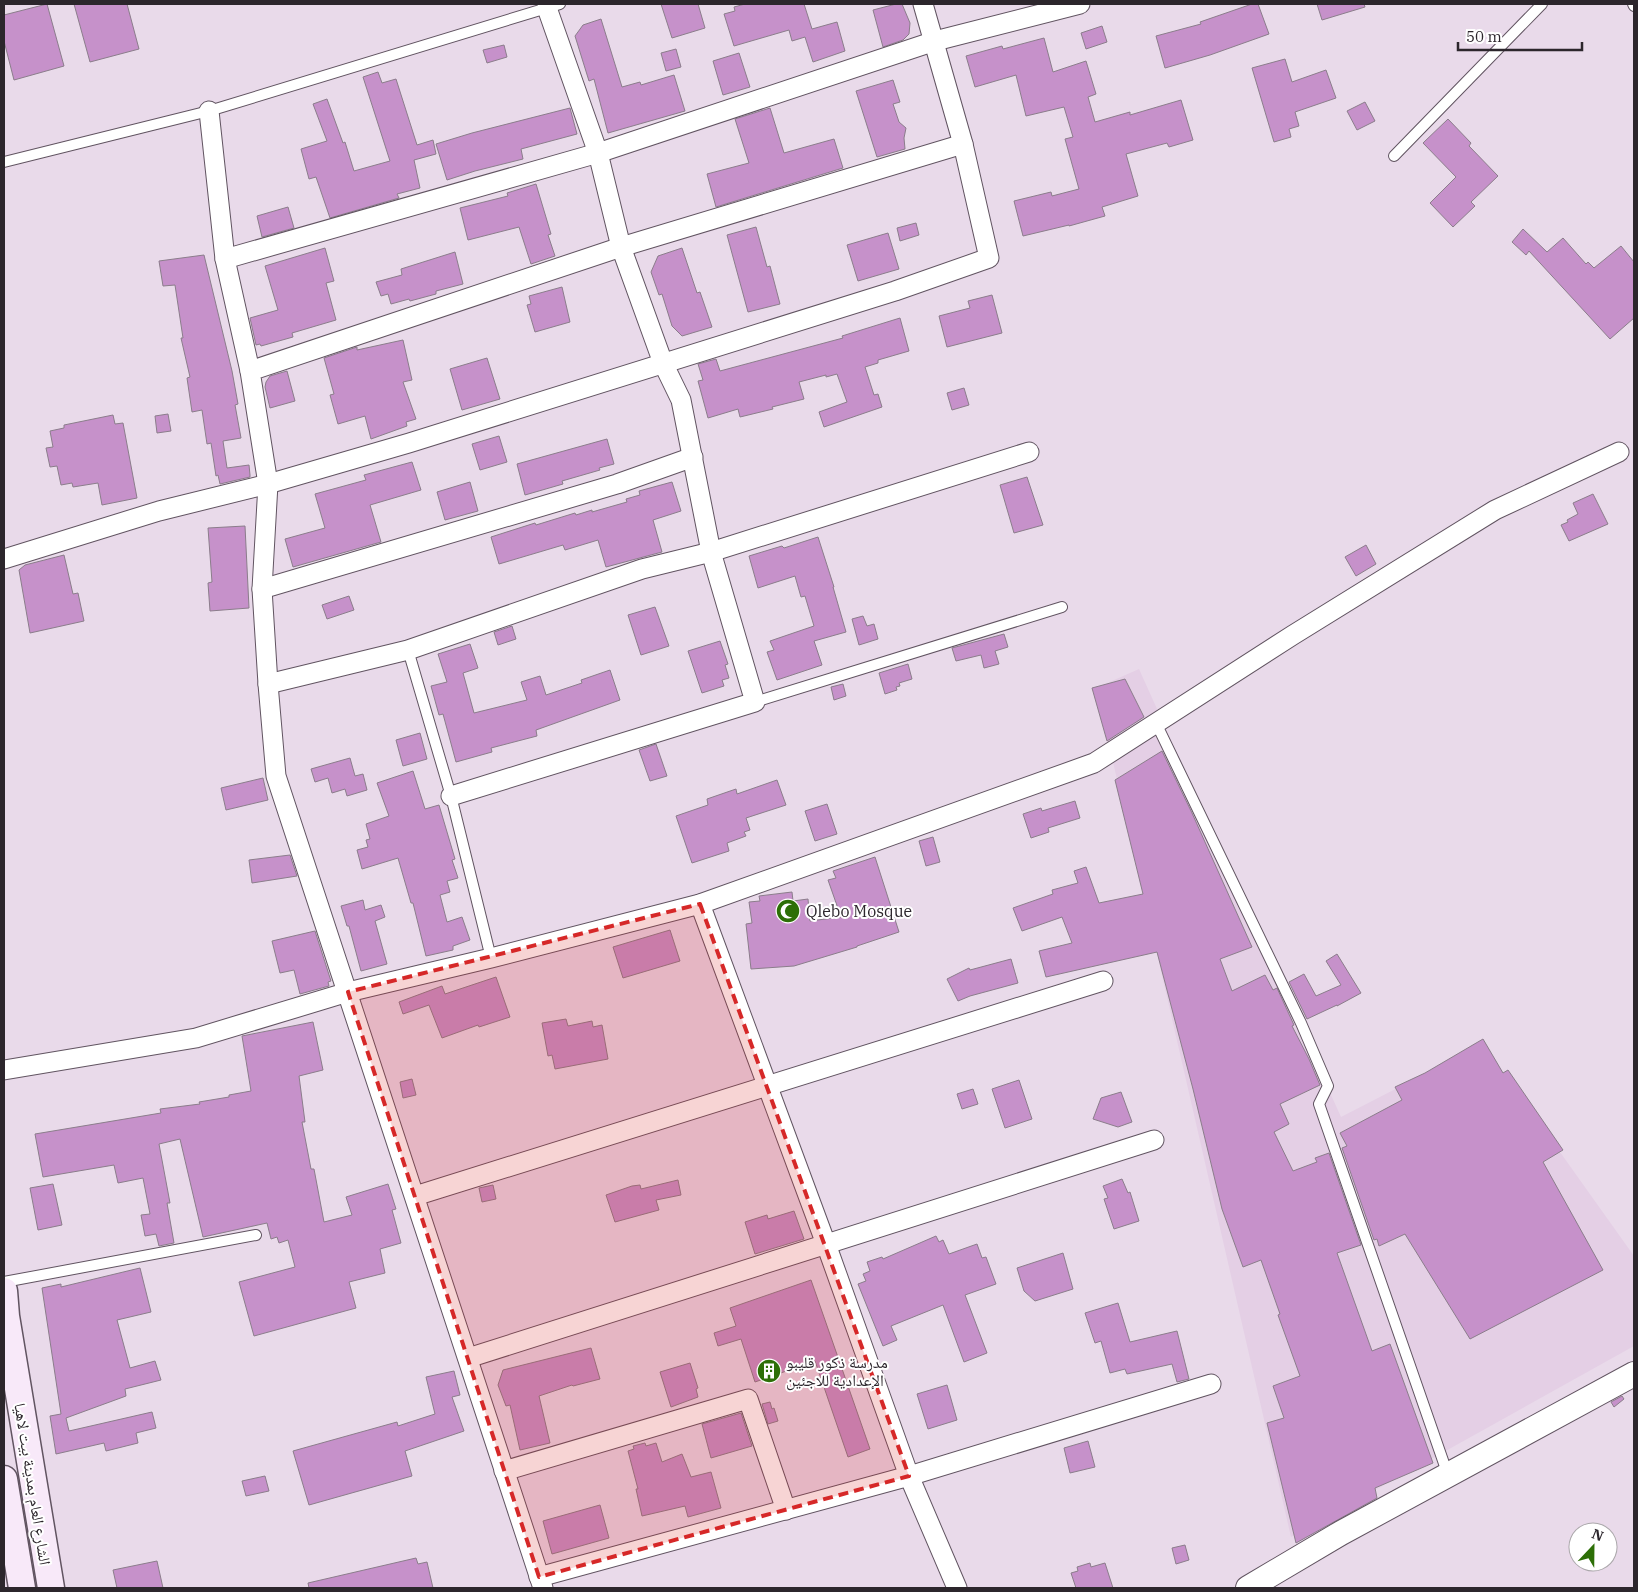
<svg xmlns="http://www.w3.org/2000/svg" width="1638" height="1592" viewBox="0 0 1638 1592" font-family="'IBM Plex Serif','Noto Naskh Arabic',serif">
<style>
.built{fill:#e4cfe5}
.building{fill:#c691ca;stroke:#8b7d8b}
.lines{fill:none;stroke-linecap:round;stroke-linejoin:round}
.service-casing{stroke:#615461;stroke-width:12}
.minor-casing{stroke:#615461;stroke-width:21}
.tertiary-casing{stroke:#615461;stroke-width:26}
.secondary-casing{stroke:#615461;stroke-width:29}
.service{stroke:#fff;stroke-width:10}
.minor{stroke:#fff;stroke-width:19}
.tertiary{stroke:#fff;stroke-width:24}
.secondary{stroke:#f8e9f9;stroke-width:26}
.marked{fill:#d62828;fill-opacity:0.2;stroke:#d62828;stroke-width:4;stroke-dasharray:10 6;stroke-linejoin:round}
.labels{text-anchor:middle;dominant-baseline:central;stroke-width:4;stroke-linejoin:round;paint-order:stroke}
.poi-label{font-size:16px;fill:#2c262c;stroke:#fff;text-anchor:start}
.street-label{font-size:16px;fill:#2c262c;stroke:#fff}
</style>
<rect width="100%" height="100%" fill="#e9daea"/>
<polygon class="built" points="1139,669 1341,1117 1483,1044 1634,1256 1634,1346 1291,1537 1096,688"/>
<g class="building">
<polygon points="47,4 64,66 14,80 4,41 4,15"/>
<polygon points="74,4 127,4 139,49 90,62"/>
<polygon points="661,4 698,4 705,28 672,38"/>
<polygon points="745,4 804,4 812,29 837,22 845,51 813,62 805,37 792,41 789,30 734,46 724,14 735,11 734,7"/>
<polygon points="896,4 902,4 910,23 909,34 903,40 883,47 873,10"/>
<polygon points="1252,4 1258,4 1269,34 1210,55 1165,68 1156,36 1201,24 1200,22"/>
<polygon points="1317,4 1364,4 1365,7 1322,20"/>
<polygon points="601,19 622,87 640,82 641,85 674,75 685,111 608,133 594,79 589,81 575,36 583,25"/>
<polygon points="1102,26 1107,42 1086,49 1081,33"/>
<polygon points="1044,38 1053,72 1086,61 1096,94 1088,97 1095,122 1130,112 1130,115 1181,100 1193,140 1169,147 1167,143 1126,154 1138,196 1102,207 1105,216 1069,226 1069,225 1023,236 1014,201 1051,192 1052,196 1079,189 1065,139 1073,137 1064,107 1026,116 1016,75 975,87 966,56 1002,46 1003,49"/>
<polygon points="504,45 507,57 487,63 483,50"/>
<polygon points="676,49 681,67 666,71 661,53"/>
<polygon points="739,53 750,87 723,95 713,61"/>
<polygon points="1285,59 1292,82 1326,70 1336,98 1295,112 1299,126 1289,129 1291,137 1274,142 1252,68"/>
<polygon points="378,72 382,83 396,79 417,145 433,140 436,154 414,160 420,188 397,194 399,198 330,218 316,177 309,179 301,149 327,141 313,104 327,99 343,143 345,142 354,171 390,161 363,77"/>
<polygon points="893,80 900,102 893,104 899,122 906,128 904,138 905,149 877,157 856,91"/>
<polygon points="1365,102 1375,121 1357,130 1347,111"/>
<polygon points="570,108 577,134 521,149 523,159 475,171 447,180 436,144 472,133"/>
<polygon points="770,108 784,153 834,139 843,168 716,207 707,174 749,163 735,119"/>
<polygon points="1448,119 1471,143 1469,146 1498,176 1471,202 1475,206 1453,227 1430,203 1456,177 1423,143"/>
<polygon points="536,184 551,234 548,235 555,256 531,264 519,227 468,240 460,208 508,196 507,193"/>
<polygon points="288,207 294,228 262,237 257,216"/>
<polygon points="916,223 919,235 900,241 897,228"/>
<polygon points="756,227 767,267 770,266 780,304 748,312 727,235"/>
<polygon points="1523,229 1547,252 1563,238 1586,264 1588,262 1594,268 1621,246 1634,262 1634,318 1610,339 1529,251 1526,255 1512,242"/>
<polygon points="888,233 899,269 858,281 847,245"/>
<polygon points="325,248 334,281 326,283 336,320 292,333 293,337 261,346 260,344 256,345 250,318 278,310 265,266"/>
<polygon points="682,248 697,293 700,292 712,327 682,336 672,326 662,294 659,295 651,272 658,256"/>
<polygon points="455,252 463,284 436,291 436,294 410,301 409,299 391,304 388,294 381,296 376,282 402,275 401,269"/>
<polygon points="204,255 232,371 238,404 235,405 241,438 223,441 227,468 249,465 250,475 250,477 220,484 218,475 216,476 211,443 207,444 202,410 192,412 187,378 190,377 181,338 183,338 175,285 163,286 159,261"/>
<polygon points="562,287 570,322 535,332 527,305 531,304 529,296"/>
<polygon points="992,295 1002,333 947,347 939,316 970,308 968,301"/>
<polygon points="900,318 909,351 878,360 878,363 865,367 874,395 878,394 882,407 824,427 819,412 847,402 837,374 826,377 826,375 799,382 804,399 772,407 773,409 740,417 738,409 708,418 698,381 703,380 698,364 716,359 720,371 843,338 842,336"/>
<polygon points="403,340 412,380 403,382 416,419 406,422 407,426 371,439 365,416 338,424 330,395 334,394 324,358 357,347 357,350"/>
<polygon points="487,358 500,399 462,410 450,369"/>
<polygon points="287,371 295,401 270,408 265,387 266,382 270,376"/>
<polygon points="964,388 969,405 952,410 947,393"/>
<polygon points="168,414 171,431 157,433 155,416"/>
<polygon points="113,415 115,424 123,423 137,498 102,505 98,483 73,487 72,483 61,485 57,466 50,467 46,448 53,447 50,431 64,428 64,425"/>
<polygon points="499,436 507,462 480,470 472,444"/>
<polygon points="607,439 614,464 599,468 600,470 562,481 563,484 525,495 517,464"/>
<polygon points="412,462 421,490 370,505 381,542 293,567 285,539 325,528 315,494 366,480 364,475"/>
<polygon points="1027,477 1043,525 1014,533 1000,485"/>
<polygon points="470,482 478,511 445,520 437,492"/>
<polygon points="672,482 681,511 653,520 662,552 606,567 598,540 565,550 563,545 499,564 491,537 535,523 536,525 575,513 576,515 592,510 592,512 627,502 626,499 640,495 639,491"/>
<polygon points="1593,494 1608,524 1569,541 1561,525 1568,522 1567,520 1578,514 1573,503"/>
<polygon points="245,526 249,608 210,611 208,583 212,582 208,528"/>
<polygon points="818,537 834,587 833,587 846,632 814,641 822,665 777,680 767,652 774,650 770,641 814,626 805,596 801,597 795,576 758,588 749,556 782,546 784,548"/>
<polygon points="1366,545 1376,564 1356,576 1345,557"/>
<polygon points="64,555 73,594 78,593 84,621 30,633 19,570 25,565"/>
<polygon points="349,596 354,610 327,619 322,605"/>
<polygon points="655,607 669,646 641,655 628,615"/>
<polygon points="863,616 867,626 874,624 878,639 859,645 852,619"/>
<polygon points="512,626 516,639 498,645 494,632"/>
<polygon points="1004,634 1008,647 995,651 999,664 984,668 981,655 956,661 952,648"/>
<polygon points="720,641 728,664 725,665 729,678 722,680 724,686 702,693 688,651"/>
<polygon points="470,644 478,668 463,673 474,713 527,700 521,682 540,676 546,695 582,683 581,680 610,670 620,700 536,730 537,736 491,748 492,752 456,762 443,714 439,715 431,686 447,682 438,654"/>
<polygon points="908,664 912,679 899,683 900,686 896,687 897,690 885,694 879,673"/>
<polygon points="1125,679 1144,717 1107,741 1092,688"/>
<polygon points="843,684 846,696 834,700 831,687"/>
<polygon points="420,733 427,759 403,766 396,740"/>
<polygon points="656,744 667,776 650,781 639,750"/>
<polygon points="1162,751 1192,813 1252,947 1220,959 1232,991 1265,975 1273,990 1277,988 1294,1025 1292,1026 1309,1059 1320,1085 1280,1104 1289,1124 1274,1132 1293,1171 1317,1162 1315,1158 1329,1153 1361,1245 1337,1253 1372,1351 1390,1344 1433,1463 1375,1488 1377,1498 1296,1543 1267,1423 1284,1418 1273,1386 1300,1376 1278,1315 1280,1314 1261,1260 1243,1267 1222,1209 1193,1089 1157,952 1046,977 1039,951 1072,943 1062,917 1022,931 1013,908 1053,894 1052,890 1078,883 1074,871 1086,867 1099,903 1143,894 1115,780"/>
<polygon points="350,758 355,776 363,774 367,790 347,796 345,789 332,793 328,778 315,782 311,769"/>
<polygon points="413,771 425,809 439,805 455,859 452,860 458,878 447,881 450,892 440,895 447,922 462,917 470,940 453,946 453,950 426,956 413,903 411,903 398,858 362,869 357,850 368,847 366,840 370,839 366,824 389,816 377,783"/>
<polygon points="263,778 268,800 226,810 221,788"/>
<polygon points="777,780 786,805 746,818 750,830 744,832 746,836 727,843 729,851 692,863 676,816 708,805 707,799 736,789 737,794"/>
<polygon points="1075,801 1080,818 1048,828 1049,832 1031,838 1023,814 1041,808 1042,811"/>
<polygon points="827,804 837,834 815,841 805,811"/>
<polygon points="933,837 940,862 926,866 919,841"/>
<polygon points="290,855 297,876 252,883 249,860"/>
<polygon points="875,857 899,932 857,946 857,947 794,966 751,969 746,924 752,923 749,902 760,901 759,896 792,892 793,901 808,899 810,921 841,917 828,880 836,878 833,871"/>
<polygon points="363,900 365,910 381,905 385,917 375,921 387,964 361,971 349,926 347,926 341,906"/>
<polygon points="670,930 680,961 623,978 613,947"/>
<polygon points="315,931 331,981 328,982 329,986 300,994 294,970 280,973 272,941"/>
<polygon points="1337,954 1361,993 1337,1006 1337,1005 1307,1019 1289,982 1304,974 1316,996 1341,985 1326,961"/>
<polygon points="1011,959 1018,983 970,996 958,1001 947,979 969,968 970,970"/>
<polygon points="496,977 510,1017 479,1027 478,1025 442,1038 429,1005 403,1014 399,1002 442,986 445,994"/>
<polygon points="566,1019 568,1026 592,1021 593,1027 602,1025 608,1059 555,1069 552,1055 548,1056 542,1023"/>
<polygon points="313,1022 323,1070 299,1076 305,1122 302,1122 311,1169 314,1169 324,1222 352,1215 346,1197 388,1184 396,1209 392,1210 401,1243 380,1249 385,1273 349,1282 356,1308 254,1336 239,1282 295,1267 288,1240 279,1243 277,1237 271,1239 267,1223 203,1237 180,1139 159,1144 170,1203 167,1203 174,1243 159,1246 156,1234 145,1236 141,1215 150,1214 143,1178 118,1183 114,1165 43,1177 35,1134 161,1113 160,1109 200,1104 199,1102 229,1097 229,1095 251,1091 242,1036"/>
<polygon points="1483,1039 1503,1073 1508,1070 1563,1150 1543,1162 1603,1270 1470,1339 1405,1234 1379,1246 1377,1239 1374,1240 1342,1148 1347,1146 1340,1133 1402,1100 1395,1087 1425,1073"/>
<polygon points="412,1079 416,1095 403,1098 400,1082"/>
<polygon points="1019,1080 1032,1119 1005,1128 992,1089"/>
<polygon points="973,1089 978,1104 962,1109 957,1094"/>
<polygon points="1121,1092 1132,1122 1118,1127 1093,1119 1101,1098"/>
<polygon points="1122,1179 1128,1193 1130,1192 1139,1221 1114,1229 1104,1199 1108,1198 1103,1186"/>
<polygon points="678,1180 681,1195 656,1200 659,1210 615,1222 606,1195 632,1186 640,1185 641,1189"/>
<polygon points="53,1184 62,1225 38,1230 30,1188"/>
<polygon points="493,1185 496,1199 482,1202 479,1188"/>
<polygon points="794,1211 804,1239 755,1254 745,1222 767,1215 768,1219"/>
<polygon points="936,1236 939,1242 943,1240 949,1254 977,1244 982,1258 986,1257 996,1284 965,1295 987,1353 964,1362 943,1305 891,1326 897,1340 883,1346 858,1284 866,1281 863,1274 870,1271 867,1262 882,1257 883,1259"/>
<polygon points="1063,1253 1073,1289 1035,1301 1024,1291 1017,1268"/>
<polygon points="140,1268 151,1312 117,1320 130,1368 155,1361 161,1380 125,1389 126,1396 66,1418 69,1431 152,1412 156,1428 136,1433 138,1443 106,1451 104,1443 56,1454 50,1416 61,1414 42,1288 61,1284 61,1287"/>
<polygon points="811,1280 870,1449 848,1457 815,1361 755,1382 741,1339 718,1346 714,1333 736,1326 730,1308"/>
<polygon points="1118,1303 1130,1342 1177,1331 1189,1379 1177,1382 1172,1364 1127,1374 1125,1369 1110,1373 1101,1341 1095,1343 1085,1313"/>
<polygon points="591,1348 600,1379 573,1386 572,1385 539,1396 550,1443 520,1450 510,1405 506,1406 498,1385 503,1370"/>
<polygon points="690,1363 698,1388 696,1389 698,1397 671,1407 660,1372"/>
<polygon points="454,1371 460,1395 452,1397 464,1431 405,1451 412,1476 309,1505 293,1451 397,1422 398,1426 435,1414 426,1377"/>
<polygon points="947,1385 957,1420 928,1429 917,1394"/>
<polygon points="1622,1396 1624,1399 1614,1407 1611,1402"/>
<polygon points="770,1402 772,1409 774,1408 778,1421 768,1424 762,1404"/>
<polygon points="741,1413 752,1446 711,1458 702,1424"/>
<polygon points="1088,1441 1095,1467 1070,1473 1064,1448"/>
<polygon points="645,1443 646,1446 656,1443 662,1462 682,1454 691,1477 711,1472 721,1508 688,1517 685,1506 642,1516 636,1489 638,1489 628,1451 634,1449 633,1446"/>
<polygon points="265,1476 269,1491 246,1496 242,1481"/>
<polygon points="600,1505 609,1538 552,1554 543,1521"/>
<polygon points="1185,1545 1189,1560 1176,1564 1172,1548"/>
<polygon points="416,1558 418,1564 427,1562 433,1588 309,1588 308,1583"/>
<polygon points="157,1561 163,1588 117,1588 113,1570"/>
<polygon points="1090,1563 1091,1567 1105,1563 1113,1588 1076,1588 1071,1573 1078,1571 1077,1567"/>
</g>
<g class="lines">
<g class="service-casing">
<g id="service">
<polyline points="1633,4 1634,6"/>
<polyline points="1394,156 1542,4"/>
<polyline points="4,162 209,111 560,4"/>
<polyline points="408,650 451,796 491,958"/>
<polyline points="755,702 1062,607"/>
<polyline points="1156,723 1301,1023 1328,1086 1319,1104 1448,1475"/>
<polyline points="4,1282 256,1235"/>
</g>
</g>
<g class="minor-casing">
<g id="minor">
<polyline points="209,111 225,259 250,371"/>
<polyline points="225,259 598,153 935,41 1080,4"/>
<polyline points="4,559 159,511 268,484 409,443 895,291 989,258 963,144 923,4"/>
<polyline points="262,589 617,484 693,457"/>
<polyline points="268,684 408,650 642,569 711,552 1029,452"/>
<polyline points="451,796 755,702 711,552 681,400 663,363 621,247 598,153 547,8"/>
<polyline points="700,904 826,1244 909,1476 957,1588"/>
<polyline points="4,1070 196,1038 348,992 491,958 700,904 1094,763 1293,635 1495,510 1619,452"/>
<polyline points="415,1196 1103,981"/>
<polyline points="468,1358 1154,1140"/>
<polyline points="504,1471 748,1399 786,1510"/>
<polyline points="539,1577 909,1476 1211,1384"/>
<polyline points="543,1588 276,776 268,684 262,589 268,484 250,371 621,247 963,144"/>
</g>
</g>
<g class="tertiary-casing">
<polyline id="tertiary" points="1248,1588 1341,1533 1634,1374"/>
</g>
<g class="secondary-casing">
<g id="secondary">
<polyline points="4,1291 6,1316 51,1588"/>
<polyline points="4,1479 22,1588"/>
</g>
</g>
<use href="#service" class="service"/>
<use href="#minor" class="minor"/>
<use href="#tertiary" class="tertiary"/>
<use href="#secondary" class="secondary"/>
</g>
<path class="marked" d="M700,904L909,1476L539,1577L348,992Z"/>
<defs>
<g id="mosque-disc" transform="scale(1.25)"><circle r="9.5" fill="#2d6f07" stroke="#fff"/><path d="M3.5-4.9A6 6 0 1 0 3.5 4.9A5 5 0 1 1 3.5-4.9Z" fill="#fff"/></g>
<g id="building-disc" transform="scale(1.25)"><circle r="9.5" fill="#2d6f07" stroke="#fff"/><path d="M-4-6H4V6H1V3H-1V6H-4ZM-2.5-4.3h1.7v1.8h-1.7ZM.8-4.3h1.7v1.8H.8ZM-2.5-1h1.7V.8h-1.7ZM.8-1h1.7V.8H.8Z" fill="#fff"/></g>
</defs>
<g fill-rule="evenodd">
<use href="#mosque-disc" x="788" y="911"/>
<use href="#building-disc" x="769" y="1371"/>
</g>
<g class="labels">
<g class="poi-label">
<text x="806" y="911">Qlebo Mosque</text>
<text x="786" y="1362">مدرسة ذكور قليبو<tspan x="786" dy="18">الإعدادية للاجئين</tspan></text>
</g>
<g class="street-label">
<text transform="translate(33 1484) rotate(81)">الشارع العام بمدينة بيت لاهيا</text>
</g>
</g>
<rect width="1638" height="1592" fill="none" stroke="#2c262c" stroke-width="10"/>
<g transform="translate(1593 1547) rotate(22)"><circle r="24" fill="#ffffff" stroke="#aba8ab"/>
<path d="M0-4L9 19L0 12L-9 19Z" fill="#2d6f07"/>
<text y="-8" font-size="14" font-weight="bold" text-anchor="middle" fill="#2c262c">N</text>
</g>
<path d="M1458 42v8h124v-8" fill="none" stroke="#2c262c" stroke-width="2.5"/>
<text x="1466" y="42" font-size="15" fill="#2c262c" stroke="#ffffff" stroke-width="4" paint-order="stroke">50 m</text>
</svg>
